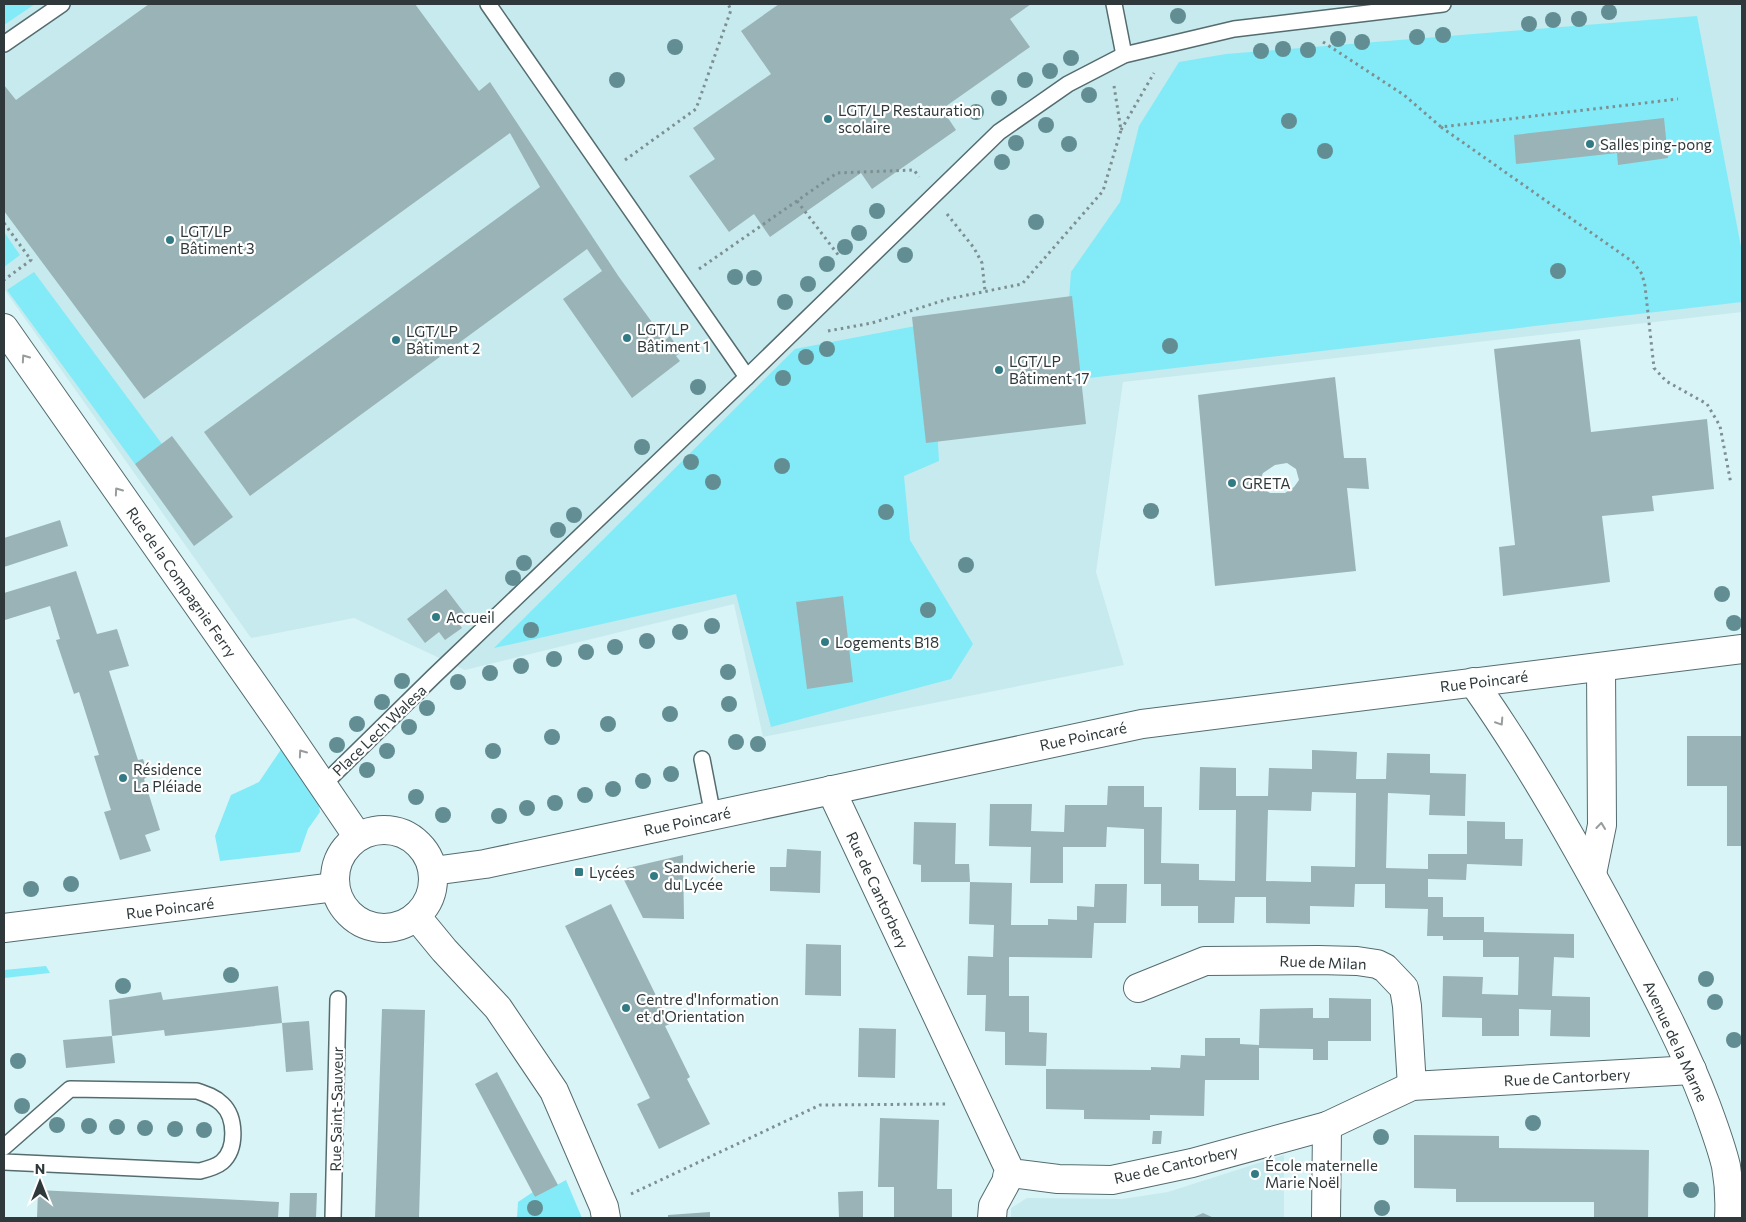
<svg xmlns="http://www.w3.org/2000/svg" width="1746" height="1222" viewBox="0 0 1746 1222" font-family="Commissioner,sans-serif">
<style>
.built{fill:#c6eaee}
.green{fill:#82ebf7}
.building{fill:#9ab3b7;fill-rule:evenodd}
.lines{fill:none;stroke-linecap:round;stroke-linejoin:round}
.service-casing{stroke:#556c6f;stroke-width:18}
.minor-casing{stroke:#556c6f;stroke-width:30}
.tertiary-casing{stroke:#556c6f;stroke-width:30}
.path{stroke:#7d8f92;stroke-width:3;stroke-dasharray:2.5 4;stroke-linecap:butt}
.service{stroke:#fff;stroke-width:15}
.minor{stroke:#fff;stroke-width:28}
.tertiary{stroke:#fff;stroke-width:28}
.tree{fill:#628e93}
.oneway{stroke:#979c9d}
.poi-dot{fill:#337b84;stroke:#fff;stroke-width:2}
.labels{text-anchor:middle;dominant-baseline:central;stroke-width:4.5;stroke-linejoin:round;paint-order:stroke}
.poi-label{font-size:15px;fill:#2f393b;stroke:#fff;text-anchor:start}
.street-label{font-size:15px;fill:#2f393b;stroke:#fff}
</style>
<rect width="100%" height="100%" fill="#d9f4f7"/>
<g class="built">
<polygon points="4,4 1742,4 1742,312 1123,382 1096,572 1124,665 763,737 734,604 465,670 354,618 251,638 4,289"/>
<polygon points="1284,1155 1284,1218 1011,1218 1011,1208 1027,1198 1122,1199 1168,1192"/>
</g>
<g class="green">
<polygon points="4,4 35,4 4,25"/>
<polygon points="1697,16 1742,252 1742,302 1063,381 1071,272 1120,202 1139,126 1179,62 1226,54"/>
<polygon points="4,232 20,255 4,267"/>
<polygon points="34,272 162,444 135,464 7,290"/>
<polygon points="931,323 939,461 904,476 910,540 973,644 951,679 771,727 736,594 494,648 795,349"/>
<polygon points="282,748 318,800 320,812 308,829 300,852 220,861 215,836 231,795 259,782"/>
<polygon points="46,966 50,973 4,978 4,970"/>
<polygon points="566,1180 582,1218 517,1218 518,1202 533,1192 535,1197"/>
</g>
<g class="building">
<polygon points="149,4 415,4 479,91 490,82 619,277 665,340 670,336 681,352 676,356 680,361 632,398 563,299 602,271 587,249 250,496 204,432 540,187 510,133 144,399 4,211 4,85 16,100"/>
<polygon points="779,4 1031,4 1010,19 1030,47 942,109 956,130 872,189 861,173 770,237 754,214 729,232 689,176 715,159 693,128 771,74 741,31"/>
<polygon points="1664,118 1668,158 1618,165 1617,153 1516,164 1514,135"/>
<polygon points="1072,296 1086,424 926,443 912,317"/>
<polygon points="1580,339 1591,432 1707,419 1714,489 1652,496 1654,511 1602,516 1610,582 1503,596 1499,547 1515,545 1494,349"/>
<path d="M1335,377L1344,458H1366L1369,489L1347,488L1356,571L1215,586L1198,395ZM1287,463L1296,469L1299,480L1294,487L1285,493H1270L1258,485L1263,473L1275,465Z"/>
<polygon points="172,436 233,517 194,546 135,464"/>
<polygon points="60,520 68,546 4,567 4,538"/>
<polygon points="76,571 97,634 117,629 129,666 109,671 138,760 143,759 149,776 144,779 160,830 145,835 151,851 120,860 104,812 111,810 94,756 99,755 79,692 74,694 56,640 60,639 50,606 5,620 4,615 4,593"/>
<polygon points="446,589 465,614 457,621 462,628 445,640 439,632 425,643 407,619"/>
<polygon points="843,596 853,682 807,689 796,602"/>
<polygon points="1687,736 1742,736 1742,846 1727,846 1727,786 1687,786"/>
<path d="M1312,750L1357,752L1356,779H1386L1387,753L1430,754V773L1466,774L1465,816L1429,815L1430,795L1388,793L1386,868L1428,869V854H1467V821L1505,822V839H1523L1522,866L1467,864L1466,880L1428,879V897H1443V917H1484V932L1574,934V958L1554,957L1552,996L1590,997V1037L1550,1036L1551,1010L1519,1009V1036H1482V1018L1442,1017L1443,976L1483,977L1482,994L1518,995L1519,957H1483V940H1443V936H1427L1428,909L1385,908V884H1355L1354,907L1310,906V924L1266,923V897H1235L1234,923H1198V906H1161V884H1144V829L1107,827L1106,847H1063V883H1030L1031,847L989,846L990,804H1032L1031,831L1064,832L1065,805H1107L1108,786H1144V807H1162L1161,863L1199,864V880L1235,881L1236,810H1199L1200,767L1236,768V796H1268L1269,768L1312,769ZM1312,792L1356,793L1355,867L1311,866V882L1266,881L1268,810L1311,811Z"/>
<polygon points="914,822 956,823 955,864 969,864 970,882 921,882 921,865 913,864"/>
<polygon points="787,849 821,851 820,893 770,891 770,867 786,867"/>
<polygon points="683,855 684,919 643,918 619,870"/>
<polygon points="970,882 1012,883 1011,925 1048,925 1048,919 1077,920 1077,906 1094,907 1095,884 1127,884 1126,923 1094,923 1092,958 1009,957 1009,996 1029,996 1029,1032 1047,1033 1046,1066 1005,1065 1005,1032 985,1031 986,995 967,995 968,956 993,957 994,925 969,924"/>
<polygon points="611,904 670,1024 665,1026 690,1077 687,1079 710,1124 659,1149 637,1104 650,1098 565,926"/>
<polygon points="806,944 841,945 841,996 805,995"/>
<polygon points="278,986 282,1023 165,1036 164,1030 112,1036 109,1000 161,992 163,1000"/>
<polygon points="1329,998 1371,999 1371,1041 1328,1041 1328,1060 1313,1060 1313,1049 1259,1048 1259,1080 1205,1080 1204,1116 1150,1115 1150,1120 1084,1119 1084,1110 1046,1109 1046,1069 1151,1070 1151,1067 1180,1068 1181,1055 1205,1056 1205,1038 1240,1038 1240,1044 1259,1045 1260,1009 1313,1008 1313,1018 1329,1018"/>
<polygon points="382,1009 425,1010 419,1218 375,1218"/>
<polygon points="309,1021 313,1070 286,1072 282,1023"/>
<polygon points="859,1028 896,1029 895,1078 858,1077"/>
<polygon points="112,1036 115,1063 66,1068 63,1040"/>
<polygon points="497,1072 558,1185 535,1197 475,1084"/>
<polygon points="880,1118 939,1120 937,1189 952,1189 952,1218 894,1218 894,1187 878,1187"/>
<polygon points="1153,1131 1162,1131 1161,1144 1152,1144"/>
<polygon points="1414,1135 1499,1136 1499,1148 1649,1150 1648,1218 1594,1218 1594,1202 1456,1202 1456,1189 1414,1188"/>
<polygon points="38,1190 279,1202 278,1218 37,1218"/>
<polygon points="863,1191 863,1218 839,1218 838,1192"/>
<polygon points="290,1193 317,1193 316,1218 289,1218"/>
<polygon points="710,1212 710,1218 668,1218 668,1215"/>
<polygon points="1203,1213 1214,1218 1192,1218"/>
</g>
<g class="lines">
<g class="service-casing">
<g id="service">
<polyline points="488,4 747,377"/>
<polyline points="1114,4 1124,55"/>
<polyline points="4,44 62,4"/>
<polyline points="702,759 713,816"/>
<polyline points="323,785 434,676 747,377 999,132 1068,84 1124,55 1234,29 1443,4"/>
<path d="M4,1147L70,1089L197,1091C206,1094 215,1097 222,1104C236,1117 237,1149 222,1162C216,1167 208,1169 200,1171L4,1162"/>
<polyline points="333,1218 338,999"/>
</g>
</g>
<g class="minor-casing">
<g id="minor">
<polyline points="4,328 279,721 358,837"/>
<path d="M1473,682C1530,763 1579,850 1626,938C1655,992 1684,1047 1706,1105C1713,1124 1721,1145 1726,1166C1729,1183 1730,1201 1729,1218"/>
<polyline points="831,790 1011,1173 1058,1179 1112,1180 1192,1163 1327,1126 1412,1086 1692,1070"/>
<polyline points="1592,874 1602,825 1601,667"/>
<polyline points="416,916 444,950 498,1008 554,1091 604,1207 606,1218"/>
<polyline points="1138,988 1205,961 1318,960 1357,961 1377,964 1385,968 1404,988 1407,1006 1412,1086"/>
<polyline points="992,1218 993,1206 1011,1173 1007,1177"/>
<polyline points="1326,1218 1327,1126"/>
</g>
</g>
<g class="tertiary-casing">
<g id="tertiary">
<circle cx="384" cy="879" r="49"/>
<polyline points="433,871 485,864 631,833 1142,724 1742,649"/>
<polyline points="4,928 335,887"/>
</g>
</g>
<g class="path">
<polyline points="1323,42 1404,95 1441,127 1678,99"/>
<polyline points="1441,127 1633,262 1642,274 1645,286 1654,368 1666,381 1707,404 1720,426 1731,484"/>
<polyline points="1121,130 1154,73"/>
<polyline points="625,160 696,109 731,10 728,4"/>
<polyline points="797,201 839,256"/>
<polyline points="947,214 974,248 982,263 985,291"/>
<polyline points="4,223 31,260 4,280"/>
<polyline points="699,269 837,173 914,170 919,177"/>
<polyline points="828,331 872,323 948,299 1022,284 1103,191 1121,130 1114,86"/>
<polyline points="631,1194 820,1105 947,1104"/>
</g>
<use href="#service" class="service"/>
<use href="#minor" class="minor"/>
<use href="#tertiary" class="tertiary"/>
</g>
<g class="tree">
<circle cx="1609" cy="12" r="8"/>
<circle cx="1178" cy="16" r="8"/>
<circle cx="1579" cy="19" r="8"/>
<circle cx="1553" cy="20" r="8"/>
<circle cx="1529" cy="24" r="8"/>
<circle cx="1443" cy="35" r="8"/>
<circle cx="1417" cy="37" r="8"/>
<circle cx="1338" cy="39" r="8"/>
<circle cx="1362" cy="42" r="8"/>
<circle cx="675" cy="47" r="8"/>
<circle cx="1283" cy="49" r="8"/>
<circle cx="1308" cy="50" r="8"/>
<circle cx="1261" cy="51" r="8"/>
<circle cx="1071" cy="58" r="8"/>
<circle cx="1050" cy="71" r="8"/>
<circle cx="617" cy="80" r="8"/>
<circle cx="1025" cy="80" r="8"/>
<circle cx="1089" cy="95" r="8"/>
<circle cx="999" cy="98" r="8"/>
<circle cx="976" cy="112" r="8"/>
<circle cx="1289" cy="121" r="8"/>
<circle cx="1046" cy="125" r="8"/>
<circle cx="1016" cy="143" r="8"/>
<circle cx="1069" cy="144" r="8"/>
<circle cx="1325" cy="151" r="8"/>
<circle cx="1002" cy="162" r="8"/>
<circle cx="877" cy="211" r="8"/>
<circle cx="1036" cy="222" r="8"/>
<circle cx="859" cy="233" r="8"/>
<circle cx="845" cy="247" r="8"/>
<circle cx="905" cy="255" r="8"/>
<circle cx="827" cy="264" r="8"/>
<circle cx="1558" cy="271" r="8"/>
<circle cx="735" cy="277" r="8"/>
<circle cx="754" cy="278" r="8"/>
<circle cx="808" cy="284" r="8"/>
<circle cx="785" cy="302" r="8"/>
<circle cx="1170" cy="346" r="8"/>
<circle cx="827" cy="349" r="8"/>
<circle cx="806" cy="357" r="8"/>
<circle cx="783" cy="378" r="8"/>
<circle cx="698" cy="387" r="8"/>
<circle cx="642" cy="447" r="8"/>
<circle cx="691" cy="462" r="8"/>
<circle cx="782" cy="466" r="8"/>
<circle cx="713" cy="482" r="8"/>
<circle cx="1151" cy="511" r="8"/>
<circle cx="886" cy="512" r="8"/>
<circle cx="574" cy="515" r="8"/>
<circle cx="558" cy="530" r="8"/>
<circle cx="524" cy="563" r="8"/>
<circle cx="966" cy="565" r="8"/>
<circle cx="513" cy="578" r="8"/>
<circle cx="1722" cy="594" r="8"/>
<circle cx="928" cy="610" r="8"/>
<circle cx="1734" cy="623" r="8"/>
<circle cx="712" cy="626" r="8"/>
<circle cx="531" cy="630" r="8"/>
<circle cx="680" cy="632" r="8"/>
<circle cx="647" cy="641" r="8"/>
<circle cx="615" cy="647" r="8"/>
<circle cx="586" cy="652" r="8"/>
<circle cx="554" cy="659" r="8"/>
<circle cx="521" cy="666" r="8"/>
<circle cx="728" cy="672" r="8"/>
<circle cx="490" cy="673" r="8"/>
<circle cx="402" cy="681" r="8"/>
<circle cx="458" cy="682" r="8"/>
<circle cx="382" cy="702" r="8"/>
<circle cx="729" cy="704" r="8"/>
<circle cx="427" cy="708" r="8"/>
<circle cx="670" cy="714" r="8"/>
<circle cx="357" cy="724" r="8"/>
<circle cx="608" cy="724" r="8"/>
<circle cx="409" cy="727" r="8"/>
<circle cx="552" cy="737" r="8"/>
<circle cx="736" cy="742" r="8"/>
<circle cx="758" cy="744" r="8"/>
<circle cx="337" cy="745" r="8"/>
<circle cx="387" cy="751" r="8"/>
<circle cx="493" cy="751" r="8"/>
<circle cx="367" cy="770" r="8"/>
<circle cx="671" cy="774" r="8"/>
<circle cx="643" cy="781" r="8"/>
<circle cx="613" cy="789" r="8"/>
<circle cx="585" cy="795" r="8"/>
<circle cx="416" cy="797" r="8"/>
<circle cx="555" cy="803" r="8"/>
<circle cx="527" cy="808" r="8"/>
<circle cx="443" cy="815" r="8"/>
<circle cx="499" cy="816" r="8"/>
<circle cx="71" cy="884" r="8"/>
<circle cx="31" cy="889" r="8"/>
<circle cx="231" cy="975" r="8"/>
<circle cx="1706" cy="979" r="8"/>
<circle cx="123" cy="986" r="8"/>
<circle cx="1715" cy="1002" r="8"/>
<circle cx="1734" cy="1040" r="8"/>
<circle cx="18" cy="1061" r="8"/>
<circle cx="22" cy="1106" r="8"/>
<circle cx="1533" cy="1123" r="8"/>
<circle cx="57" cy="1125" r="8"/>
<circle cx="89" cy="1126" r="8"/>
<circle cx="117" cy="1127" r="8"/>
<circle cx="145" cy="1128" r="8"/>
<circle cx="175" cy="1129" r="8"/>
<circle cx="204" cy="1130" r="8"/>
<circle cx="1381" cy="1137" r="8"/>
<circle cx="1691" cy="1190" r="8"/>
<circle cx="535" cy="1208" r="8"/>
<circle cx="1382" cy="1208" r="8"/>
</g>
<defs><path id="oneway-chevron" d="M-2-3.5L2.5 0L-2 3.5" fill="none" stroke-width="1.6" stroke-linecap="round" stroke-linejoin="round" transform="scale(1.25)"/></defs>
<g class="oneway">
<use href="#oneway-chevron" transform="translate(25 358) rotate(-125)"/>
<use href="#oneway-chevron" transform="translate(118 491) rotate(-125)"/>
<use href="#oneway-chevron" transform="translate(1500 722) rotate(57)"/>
<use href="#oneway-chevron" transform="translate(302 753) rotate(-125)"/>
<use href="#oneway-chevron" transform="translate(1601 826) rotate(-84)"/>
</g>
<g class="poi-dot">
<circle cx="828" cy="119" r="5"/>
<circle cx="1590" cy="144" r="5"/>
<circle cx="170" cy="240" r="5"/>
<circle cx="627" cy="338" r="5"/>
<circle cx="396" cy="340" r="5"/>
<circle cx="999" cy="370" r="5"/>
<circle cx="1232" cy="483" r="5"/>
<circle cx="436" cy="617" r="5"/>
<circle cx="825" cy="642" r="5"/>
<circle cx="123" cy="778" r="5"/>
<rect x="574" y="867" width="10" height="10" rx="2.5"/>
<circle cx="654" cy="876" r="5"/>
<circle cx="626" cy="1008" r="5"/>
<circle cx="1255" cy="1174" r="5"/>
</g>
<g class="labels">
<g class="poi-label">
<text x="838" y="110">LGT/LP Restauration<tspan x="838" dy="17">scolaire</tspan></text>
<text x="1600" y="144">Salles ping-pong</text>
<text x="180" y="231">LGT/LP<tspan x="180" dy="17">Bâtiment 3</tspan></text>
<text x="637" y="329">LGT/LP<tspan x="637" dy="17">Bâtiment 1</tspan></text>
<text x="406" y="331">LGT/LP<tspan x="406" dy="17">Bâtiment 2</tspan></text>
<text x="1009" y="361">LGT/LP<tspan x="1009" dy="17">Bâtiment 17</tspan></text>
<text x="1242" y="483">GRETA</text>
<text x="446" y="617">Accueil</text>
<text x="835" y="642">Logements B18</text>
<text x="133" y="769">Résidence<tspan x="133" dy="17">La Pléiade</tspan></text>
<text x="664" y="867">Sandwicherie<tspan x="664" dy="17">du Lycée</tspan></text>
<text x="589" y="872">Lycées</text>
<text x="636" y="999">Centre d'Information<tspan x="636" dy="17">et d'Orientation</tspan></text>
<text x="1265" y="1165">École maternelle<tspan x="1265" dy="17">Marie Noël</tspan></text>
</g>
<g class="street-label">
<text transform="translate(182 582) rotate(55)">Rue de la Compagnie Ferry</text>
<text transform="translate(1484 681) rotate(-7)">Rue Poincaré</text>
<text transform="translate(379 730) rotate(-44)">Place Lech Walesa</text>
<text transform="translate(1083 736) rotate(-12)">Rue Poincaré</text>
<text transform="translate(687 821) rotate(-12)">Rue Poincaré</text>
<text transform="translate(878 890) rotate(65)">Rue de Cantorbery</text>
<text transform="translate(170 908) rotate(-7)">Rue Poincaré</text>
<text transform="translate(1323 962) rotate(2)">Rue de Milan</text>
<text transform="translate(1676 1041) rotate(65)">Avenue de la Marne</text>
<text transform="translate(1567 1077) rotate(-3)">Rue de Cantorbery</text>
<text transform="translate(336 1109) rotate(-89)">Rue Saint-Sauveur</text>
<text transform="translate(1176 1164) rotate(-13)">Rue de Cantorbery</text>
</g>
</g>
<rect width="1746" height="1222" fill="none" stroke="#2f393b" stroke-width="10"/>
<g transform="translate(40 1182)" stroke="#ffffff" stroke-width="4" paint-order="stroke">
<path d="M0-4L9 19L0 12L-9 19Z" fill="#2f393b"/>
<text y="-8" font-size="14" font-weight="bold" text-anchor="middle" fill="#2f393b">N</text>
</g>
</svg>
